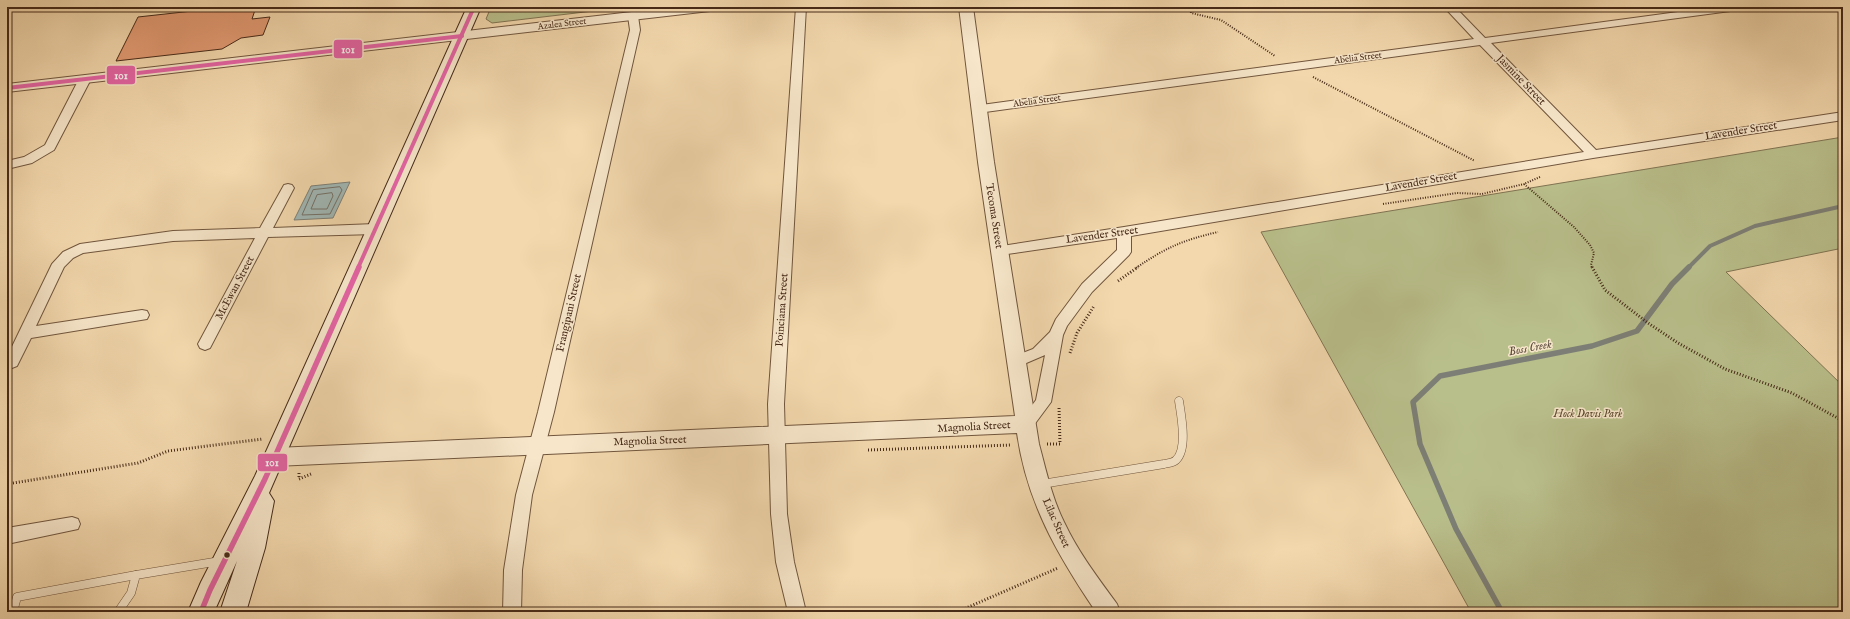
<svg xmlns="http://www.w3.org/2000/svg" width="1850" height="619" viewBox="0 0 1850 619" font-family="'IM FELL English',serif">
<style>
.green{fill:#b9bf8b;stroke:#807452}
.water{fill:#a1b7b5;stroke:#7d7f76}
.lines{fill:none;stroke-linecap:round;stroke-linejoin:round}
.shore{stroke:#747066;stroke-width:1}
.stream-far1{stroke:#7d7f76;stroke-width:4}
.stream{stroke:#7d7f76;stroke-width:5.5}
.building{fill:#e29a73;stroke:#462a18}
.service-casing{stroke:#71563d;stroke-width:9}
.minor-casing{stroke:#71563d;stroke-width:2}
.tertiary-casing{stroke:#71563d;stroke-width:2}
.secondary-casing{stroke:#462a18;stroke-width:2}
.path-far1{stroke:#462a18;stroke-width:2;stroke-dasharray:1 1.5;stroke-linecap:butt}
.path{stroke:#462a18;stroke-width:3;stroke-dasharray:1 2;stroke-linecap:butt}
.service{stroke:#f7e6ca;stroke-width:8}
.minor{fill:#f7e6ca;fill-rule:evenodd}
.tertiary{fill:#f7e6ca;fill-rule:evenodd}
.secondary{fill:#f7e6ca;fill-rule:evenodd}
.bus-1-far1-casing{stroke:#f7e6ca;stroke-width:6}
.bus-1-casing{stroke:#f7e6ca;stroke-width:8}
.bus-1-far1{stroke:#e463a4;stroke-width:4}
.bus-1{stroke:#e463a4;stroke-width:5.5}
.bus-dot{fill:#462a18;stroke:#f7e6ca;stroke-width:1.5}
.labels{text-anchor:middle;dominant-baseline:central;stroke-width:3;stroke-linejoin:round;paint-order:stroke}
.far-street-label{font-size:9px;fill:#462a18;stroke:#f7e6ca}
.street-label{font-size:11px;fill:#462a18;stroke:#f7e6ca}
.park-label{font-size:11px;font-style:italic;fill:#5d482f;stroke:#f7e6ca}
.water-label{font-size:12px;font-style:italic;fill:#5d4d3f;stroke:#f7e6ca}
.line-badge{stroke:#f7e6ca;stroke-width:1.5}
.badge-label{font-size:11px;text-anchor:middle;font-weight:bold;fill:#fff}
</style>
<rect width="100%" height="100%" fill="#f3d8ad"/>
<filter id="stains"><feTurbulence type="fractalNoise" baseFrequency=".005" numOctaves="4"/><feColorMatrix values="0 0 0 0 .2 0 0 0 0 .09 0 0 0 0 .02 0 0 0 .5 -.17"/></filter>
<radialGradient id="worn" r=".72"><stop offset=".6" stop-color="#630" stop-opacity="0"/><stop offset="1" stop-color="#630" stop-opacity=".3"/></radialGradient>
<g class="green">
<polygon points="491,7 627,7 492,23 486,19"/>
<polygon points="1843,137 1843,248 1726,272 1843,386 1843,612 1471,612 1261,232"/>
</g>
<polygon class="water" points="350,182 333,218 294,220 311,186"/>
<g class="lines">
<g class="shore">
<polygon points="340,187 342,190 330,214 302,215 313,190"/>
<polygon points="332,193 333,196 327,209 311,209 317,195"/>
</g>
<polyline class="stream-far1" points="1688,268 1710,246 1755,226 1843,206"/>
<polyline class="stream" points="1502,612 1456,529 1420,444 1413,402 1440,376 1592,346 1637,331 1672,284 1689,267"/>
</g>
<polygon class="building" points="229,7 256,7 252,19 270,17 263,35 241,38 222,49 116,61 138,17"/>
<g class="lines">
<g class="service-casing">
<g id="service">
<path d="M1042,484L1164,464C1168,463 1173,463 1176,460C1188,449 1181,415 1179,401"/>
<polyline points="13,612 17,597 136,575"/>
<polyline points="118,612 131,593 136,575 220,561"/>
</g>
</g>
<g class="minor-casing">
<g id="minor">
<polygon points="796,7 806,7 784,404 787,514 794,562 806,612 788,612 776,562 771,514 768,404"/>
<polygon points="1444,7 1455,7 1485,38 1715,7 1743,7 1738,10 1491,43 1596,150 1843,112 1843,120 1593,158 1131,236 1131,252 1129,255 1092,292 1067,326 1063,335 1051,402 1031,429 1026,430 1021,429 1018,424 1036,400 1045,355 1017,367 1012,365 1010,361 1012,357 1033,349 1050,332 1056,319 1082,284 1117,250 1117,238 1000,255 995,253 993,250 995,247 1124,227 1584,152 1480,45 978,113 972,109 974,106 1474,39"/>
<polygon points="1832,7 1843,7 1843,14"/>
<polygon points="633,13 638,16 640,30 554,412 532,495 522,570 521,612 503,612 504,570 516,495 538,412 630,30 628,16"/>
<polygon points="85,76 91,79 54,150 32,163 7,169 7,161 24,157 45,145 79,79"/>
<polygon points="288,184 292,185 294,188 273,228 375,224 380,226 382,229 380,232 375,234 268,237 210,348 205,350 200,348 198,344 255,238 173,241 83,253 73,258 64,267 36,326 142,310 147,311 149,315 147,319 31,338 17,366 12,368 7,366 7,357 52,264 63,252 80,244 173,231 260,228 284,185"/>
<polygon points="72,517 78,519 80,524 78,529 7,544 7,528"/>
</g>
</g>
<g class="tertiary-casing">
<g id="tertiary">
<polygon points="675,7 717,7 715,10 710,11 7,92 7,84"/>
<path d="M959,7H973L994,162L1039,444C1046,470 1052,498 1064,522C1078,552 1098,578 1117,604L1120,612H1096C1057,554 1027,503 1017,433L275,466L268,463L265,457L268,451L275,448L1015,416L978,162Z"/>
</g>
</g>
<g class="secondary-casing">
<polygon id="secondary" points="467,7 481,7 269,493 274,501 265,548 246,612 220,612 237,561 214,612 188,612 201,582 255,476"/>
</g>
<g class="path-far1">
<polyline points="1190,7 1191,13 1221,20 1275,56"/>
<polyline points="1313,77 1475,161"/>
<polyline points="1540,177 1524,184 1574,227 1590,245 1594,253 1591,265 1592,268"/>
<polyline points="1383,204 1457,193 1482,194 1524,184"/>
<path d="M1136,268C1165,248 1183,240 1218,232"/>
</g>
<g class="path">
<polyline points="1592,267 1605,290 1648,323 1678,343 1725,369 1792,393 1843,421"/>
<polyline points="1118,281 1138,267"/>
<polyline points="1070,353 1077,333 1094,306"/>
<polyline points="1047,444 1060,444 1059,407"/>
<polyline points="868,450 1011,445"/>
<polyline points="299,473 299,479 311,474"/>
<polyline points="7,484 138,463 168,451 263,439"/>
<polyline points="957,612 1058,568"/>
</g>
<use href="#service" class="service"/>
<use href="#minor" class="minor"/>
<use href="#tertiary" class="tertiary"/>
<use href="#secondary" class="secondary"/>
<g class="bus-1-far1-casing">
<g id="bus-1-far1">
<polyline points="7,88 462,36"/>
<polyline points="358,268 474,7"/>
</g>
</g>
<g class="bus-1-casing">
<polyline id="bus-1" points="201,612 210,590 265,479 359,267"/>
</g>
<use href="#bus-1-far1" class="bus-1-far1"/>
<use href="#bus-1" class="bus-1"/>
</g>
<circle class="bus-dot" cx="227" cy="555" r="3.5"/>
<g class="labels">
<g class="far-street-label">
<text transform="translate(562 24) rotate(-7)">Azalea Street</text>
<text transform="translate(1358 58) rotate(-7)">Abelia Street</text>
<text transform="translate(1037 101) rotate(-8)">Abelia Street</text>
</g>
<g class="street-label">
<text transform="translate(1521 80) rotate(46)">Jasmine Street</text>
<text transform="translate(1741 131) rotate(-9)">Lavender Street</text>
<text transform="translate(1421 182) rotate(-10)">Lavender Street</text>
<text transform="translate(994 216) rotate(81)">Tecoma Street</text>
<text transform="translate(1102 235) rotate(-8)">Lavender Street</text>
<text transform="translate(235 288) rotate(-62)">McEwan Street</text>
<text transform="translate(782 310) rotate(-86)">Poinciana Street</text>
<text transform="translate(569 313) rotate(-77)">Frangipani Street</text>
<text transform="translate(974 427) rotate(-3)">Magnolia Street</text>
<text transform="translate(650 441) rotate(-2)">Magnolia Street</text>
<text transform="translate(1056 523) rotate(66)">Lilac Street</text>
</g>
<g class="park-label">
<text x="1588" y="414">Hock Davis Park</text>
</g>
<g class="water-label">
<text transform="translate(1530 348) rotate(-11)">Boss Creek</text>
</g>
</g>
<g class="line-badge">
<rect x="333" y="39" width="30" height="20" rx="4" fill="#e463a4"/>
<rect x="106" y="65" width="30" height="20" rx="4" fill="#e463a4"/>
<rect x="257" y="453" width="31" height="19" rx="4" fill="#e463a4"/>
</g>
<g class="badge-label">
<text x="348" y="53">101</text>
<text x="121" y="79">101</text>
<text x="272" y="466">101</text>
</g>
<rect width="1850" height="619" fill="none" stroke="#f3d8ad" stroke-width="24"/>
<rect x="8" y="8" width="1834" height="603" fill="none" stroke="#462a18" stroke-width="2"/>
<rect x="12" y="12" width="1826" height="595" fill="none" stroke="#462a18"/>
<rect width="100%" height="100%" filter="url(#stains)"/>
<rect width="100%" height="100%" fill="url(#worn)"/>
</svg>
